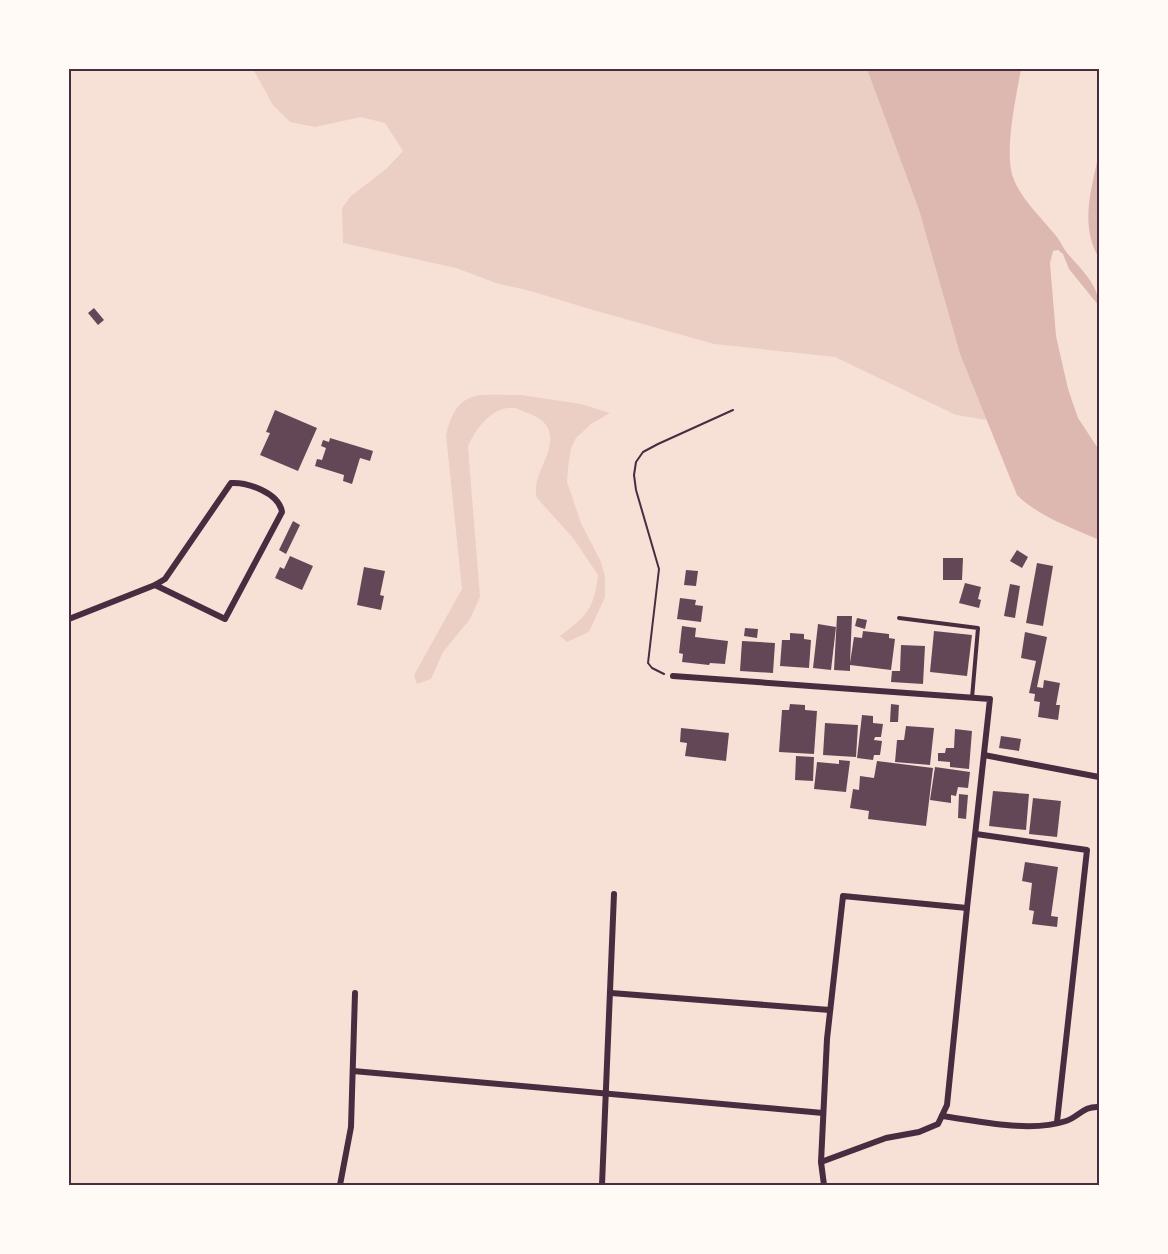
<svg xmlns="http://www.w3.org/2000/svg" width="1168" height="1254" viewBox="0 0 1168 1254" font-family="Spectral,serif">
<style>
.green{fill:#ebcfc5}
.water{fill:#dcb8b0}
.building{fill:#644757}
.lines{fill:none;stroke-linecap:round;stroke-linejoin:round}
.path{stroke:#4a2c40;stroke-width:2}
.service{stroke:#4a2c40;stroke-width:4}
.minor{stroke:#4a2c40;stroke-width:6}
.neatline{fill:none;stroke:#4a2c40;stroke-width:2}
</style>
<rect width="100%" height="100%" fill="#f7e1d7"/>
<g class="green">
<polygon points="253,69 867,69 919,210 960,354 987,420 956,415 835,357 714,344 586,308 534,292 496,283 456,268 343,243 342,208 351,196 386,169 403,151 385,123 361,117 315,127 290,122 273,105"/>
<path d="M521,395L581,404L610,413L591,424L576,438L571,448L568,468L567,482L581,523L601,562L605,577V597L589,632L567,642L560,636C587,616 594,609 598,575L573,538L537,498C530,476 556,454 549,431C546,421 537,417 528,413C524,412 519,409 515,408C493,405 475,429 468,447L480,597L470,619L443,652L431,679L417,684L414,675L462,589L446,435C458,386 479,396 521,395Z"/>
</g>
<g class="water">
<path d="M867,69H1021C1016,97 1005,147 1012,174C1019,198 1042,218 1057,237C1061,242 1063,248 1067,253C1080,268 1099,285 1099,306L1069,269L1063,254L1058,250L1053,251L1050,263L1056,336L1068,389L1078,418L1099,450V540C1071,527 1039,517 1017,495L960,354L919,210Z"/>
<path d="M1099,153V258C1079,225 1092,187 1099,153Z"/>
</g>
<g class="building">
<polygon points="94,308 104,320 98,325 88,313"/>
<polygon points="275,410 317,428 298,471 260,455 270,433 266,432"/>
<polygon points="330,438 373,451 370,461 360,458 352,484 343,481 344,475 315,466 317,459 322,460 326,448 321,446 323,440 329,442"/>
<polygon points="293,521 300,525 286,554 279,550"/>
<polygon points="1017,550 1028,557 1022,568 1010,561"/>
<polygon points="290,556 313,566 302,590 275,578 280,567 284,569"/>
<polygon points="943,558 963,558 962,580 943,580"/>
<polygon points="1037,563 1053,566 1043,626 1026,623"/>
<polygon points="364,567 385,571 380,595 384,596 381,610 357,605"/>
<polygon points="686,570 698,571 696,586 684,585"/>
<polygon points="965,583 981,587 978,599 981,600 979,608 959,603"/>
<polygon points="1010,584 1020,586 1015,618 1004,616"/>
<polygon points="680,598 696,600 695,605 703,606 701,622 677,619"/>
<polygon points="837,616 852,616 850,663 854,637 862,638 863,631 889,634 889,638 895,639 891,670 850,665 850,671 834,670"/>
<polygon points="857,618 867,620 865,629 855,626"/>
<polygon points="818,624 836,627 831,670 813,668"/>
<polygon points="682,626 696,628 695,637 728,641 725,664 710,663 709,665 682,662 683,654 679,653"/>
<polygon points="745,628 758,629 757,638 744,636"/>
<polygon points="934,631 972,635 967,676 930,672"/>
<polygon points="1025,632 1047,637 1037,687 1043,688 1044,680 1060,683 1056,705 1060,705 1058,720 1038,717 1040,702 1034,701 1035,694 1029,693 1036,661 1021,658"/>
<polygon points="790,633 804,634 804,639 811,640 809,668 780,666 782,640 790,640"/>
<polygon points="742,641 775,643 773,673 740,671"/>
<polygon points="901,645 925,646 923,684 891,682 892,671 900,671"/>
<polygon points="790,704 805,705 805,710 817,711 814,754 779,752 782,710 789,710"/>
<polygon points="891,704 899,705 898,722 890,722"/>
<polygon points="862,715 873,716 873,723 883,724 881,737 875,737 874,740 882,741 880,755 874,755 873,760 857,758"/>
<polygon points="825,723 858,725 856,757 823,755"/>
<polygon points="906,726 934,728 930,765 895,762 897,740 904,740"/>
<polygon points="681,728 729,733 726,761 685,756 687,743 680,742"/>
<polygon points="955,729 972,731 969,769 950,767 950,762 938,761 938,753 945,753 946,748 954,748"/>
<polygon points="1001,736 1021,739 1019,751 999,748"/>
<polygon points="796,756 814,757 813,781 795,780"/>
<polygon points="839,760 850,761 846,792 814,789 817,762 839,764"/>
<polygon points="877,761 933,768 926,826 868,819 869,811 850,808 853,789 859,790 860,776 874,778"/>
<polygon points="935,767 970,772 968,788 958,787 956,796 951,795 951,803 930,800"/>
<polygon points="993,791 1029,794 1026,830 989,826"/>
<polygon points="959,794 968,795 966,819 958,818"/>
<polygon points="1033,798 1061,801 1057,837 1029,834"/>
<polygon points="1025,862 1058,867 1051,916 1058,917 1057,927 1032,924 1034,911 1029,910 1032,883 1022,881"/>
</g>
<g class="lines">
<polyline class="path" points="664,674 652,668 648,663 659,569 636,490 634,475 636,462 643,452 658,444 733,410"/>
<polyline class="service" points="899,618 978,628 972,698"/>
<g class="minor">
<path d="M69,619L155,585L165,579L231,483C248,482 279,493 282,512L225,619L155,585"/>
<polyline points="673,676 990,699 967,908 843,896 827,1039 821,1162 824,1185"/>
<polyline points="984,755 1099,777"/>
<polyline points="976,834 1087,850 1057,1122"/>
<polyline points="611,993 830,1010"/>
<polyline points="353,1071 823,1113"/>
<path d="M942,1116C979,1121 1030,1133 1066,1121C1080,1116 1083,1106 1099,1107"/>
<polyline points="821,1162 886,1138 919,1132 938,1124 947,1105 967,908"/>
<polyline points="340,1185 351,1127 355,993"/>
<polyline points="602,1185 614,894"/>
</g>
</g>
<rect width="1168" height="1254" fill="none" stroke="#fffaf5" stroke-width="141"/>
<rect x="70" y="70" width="1028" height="1114" class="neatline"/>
</svg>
